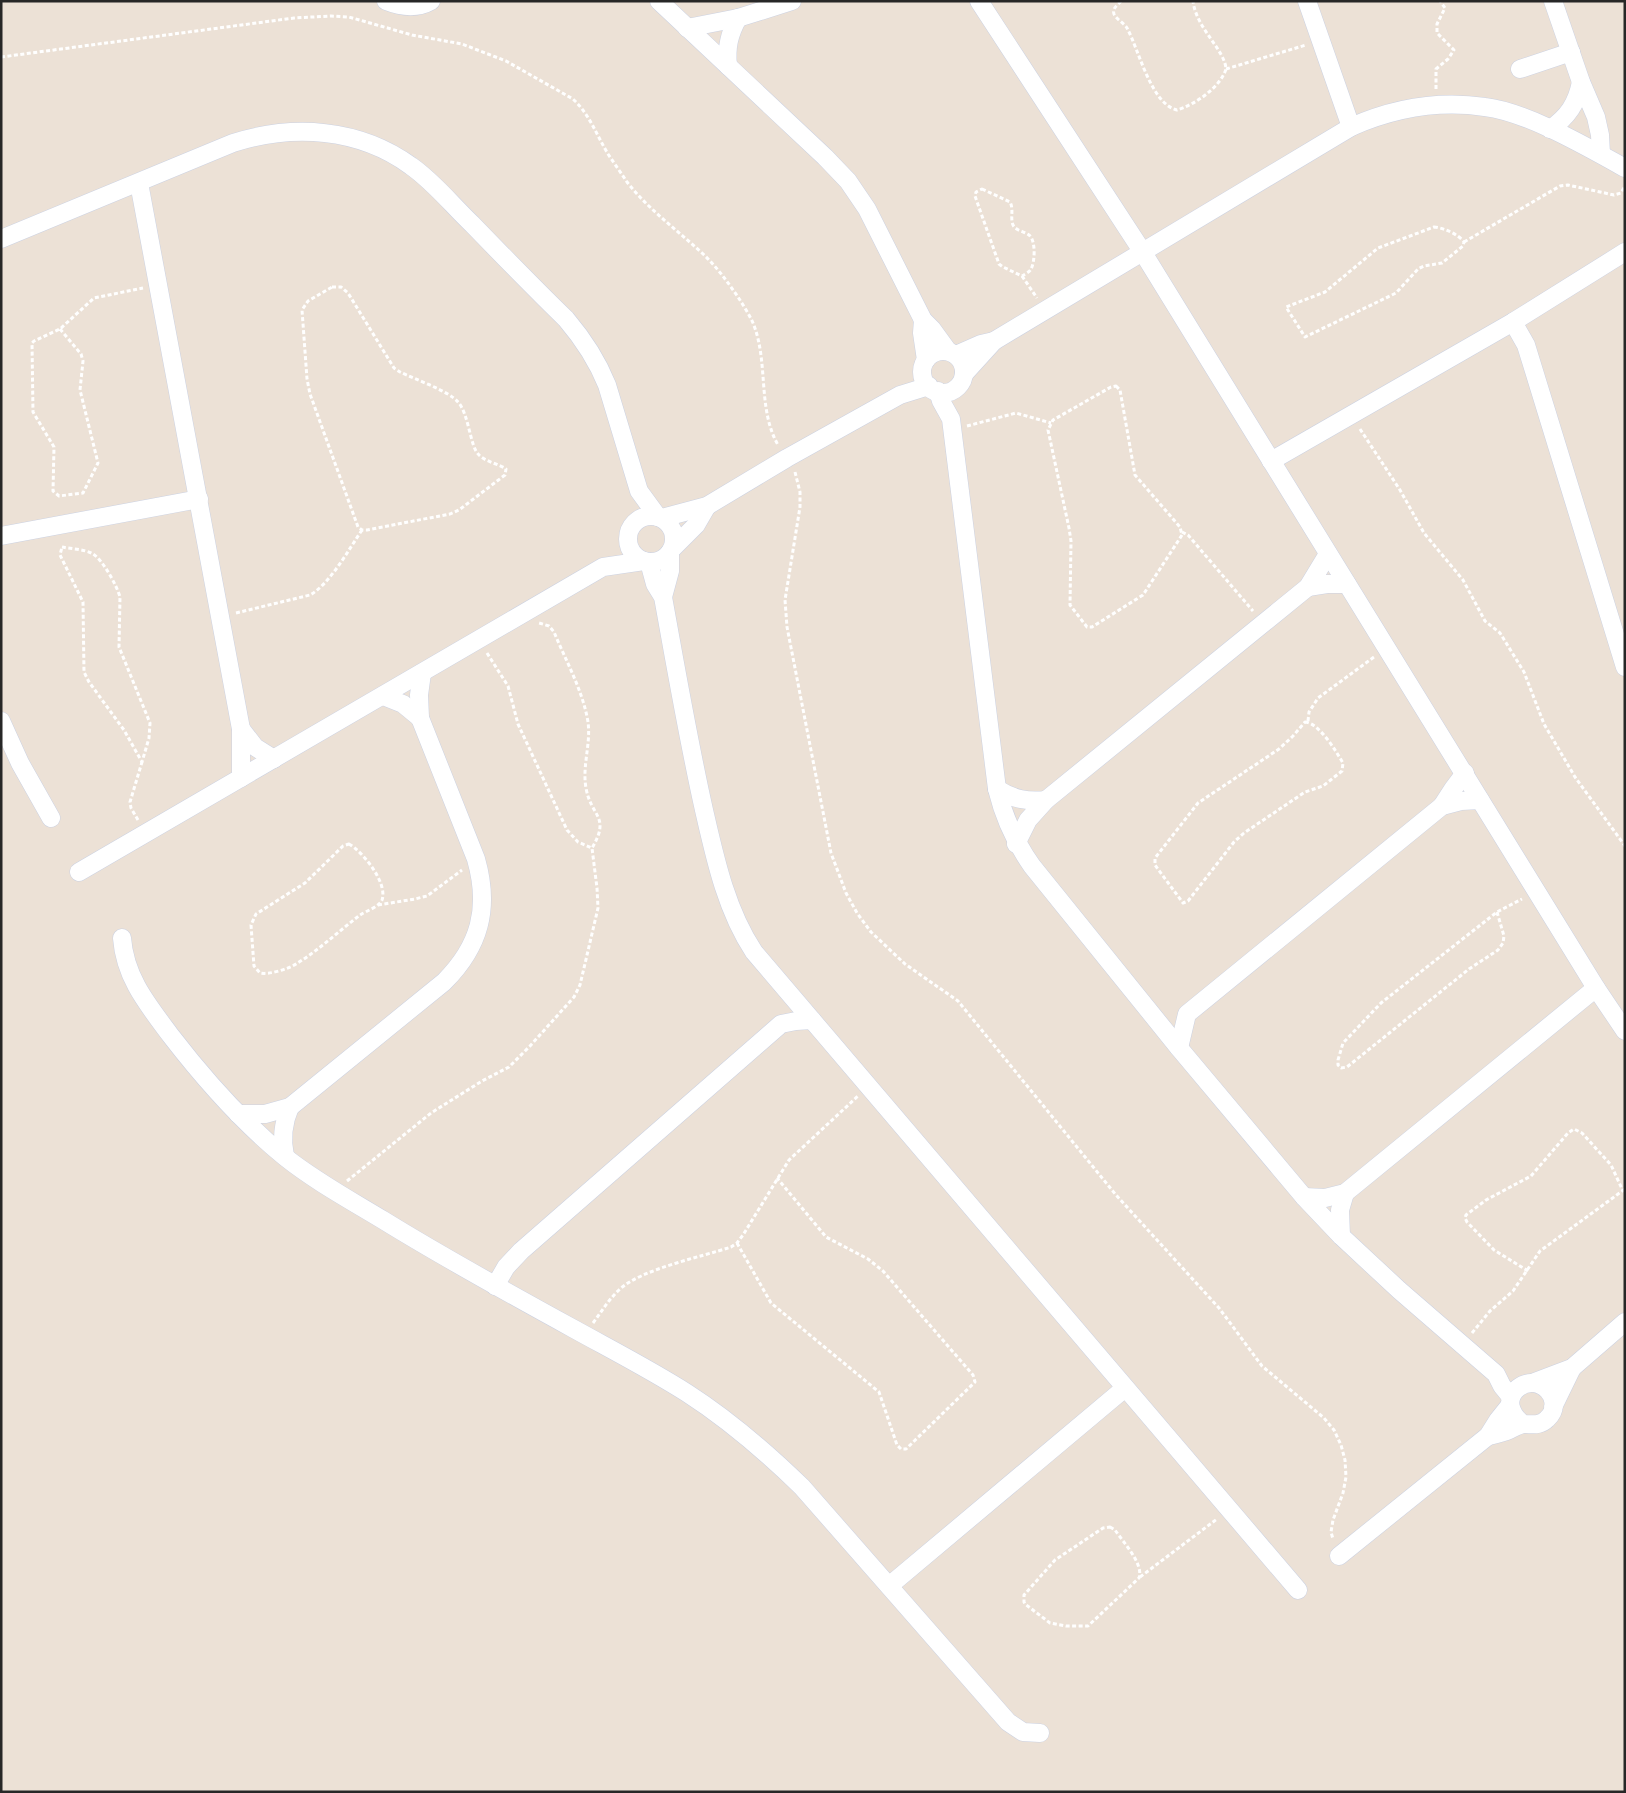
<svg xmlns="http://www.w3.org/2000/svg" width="1626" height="1793" viewBox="0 0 1626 1793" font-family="Overpass,sans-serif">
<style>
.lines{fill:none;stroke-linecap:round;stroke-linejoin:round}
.minor-casing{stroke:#ccd2e2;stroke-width:19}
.path{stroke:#fff;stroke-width:3;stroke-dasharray:4 2.5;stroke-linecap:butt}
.minor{stroke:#fff;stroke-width:18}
</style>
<rect width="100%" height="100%" fill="#ece1d6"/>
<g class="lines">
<g class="minor-casing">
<g id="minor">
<path d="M386,1C401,7 417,9 431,1"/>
<polyline points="659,1 825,157 848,181 867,209 923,320 932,329 948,351"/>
<polyline points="979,1 1142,251 1596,988 1625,1031"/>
<polyline points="1307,1 1351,127"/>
<polyline points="1553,1 1581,82 1596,117 1600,135 1601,154"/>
<polyline points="687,28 738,18 792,1"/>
<path d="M728,66C726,48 729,34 738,18"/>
<polyline points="1520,69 1571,52"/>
<path d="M1550,129C1568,117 1577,103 1581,82"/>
<polyline points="139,183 241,729 241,778"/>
<path d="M1,239L233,143C293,124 359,128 411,166C434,182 452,205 472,224C503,256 534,288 566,319C583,339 597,360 607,385L639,491L658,517"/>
<polyline points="923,320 922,333 926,360"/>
<polyline points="1513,322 1526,345 1625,667"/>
<circle cx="943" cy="372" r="21"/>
<path d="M956,355L981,344L994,341L1351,127C1394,108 1438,100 1485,107C1527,112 1587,147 1625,168"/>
<polyline points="964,374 994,341"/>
<path d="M938,391L941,401L951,419L997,789C1004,818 1015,842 1032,866L1179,1048L1304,1197L1341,1236L1399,1290L1496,1374L1502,1386L1511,1397"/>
<polyline points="1271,461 1513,322 1625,252"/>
<circle cx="651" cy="539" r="23"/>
<polyline points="662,518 707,506 787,458 900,395 929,386"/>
<polyline points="1,536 199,499"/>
<polyline points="673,548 696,525 707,506"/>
<path d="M649,562L655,584L663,597C676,668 688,739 704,810C715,858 726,910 754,952L1298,1590"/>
<polyline points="1308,587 1327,584 1347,584"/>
<polyline points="663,597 670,571 670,552"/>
<polyline points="383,696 403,704 420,718"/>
<polyline points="1,721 20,763 51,818"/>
<polyline points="241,729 255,747 274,759"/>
<path d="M997,789C1013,799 1027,802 1046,800"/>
<polyline points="1442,806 1453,789 1465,773"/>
<polyline points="1016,844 1028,820 1046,800 1308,587 1328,554"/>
<polyline points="79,872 603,567 644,561"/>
<path d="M122,938C125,978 148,1005 171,1036C205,1080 242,1122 285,1157C315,1181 350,1200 383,1220C446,1259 510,1294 574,1329C612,1350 651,1370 687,1393C729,1420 766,1452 802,1487L1008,1722L1023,1732L1040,1733"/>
<polyline points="1179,1048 1187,1014 1442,806 1461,801 1480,800"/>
<path d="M238,1114H265L290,1107L444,982C480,946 490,908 476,859L420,718L419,695L422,673"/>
<path d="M285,1156C281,1138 283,1123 290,1107"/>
<polyline points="1304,1197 1325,1198 1345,1193 1596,988"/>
<polyline points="1341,1236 1340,1210 1345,1193"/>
<polyline points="495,1286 506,1267 521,1251 781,1024 796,1021 812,1020"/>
<polyline points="1535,1382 1572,1368 1625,1322"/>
<polyline points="1553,1407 1572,1368"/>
<path d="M1488,1436C1494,1435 1501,1433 1507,1431C1512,1429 1519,1424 1525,1424C1533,1424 1540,1426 1547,1419C1567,1401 1539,1371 1518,1388C1504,1399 1511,1415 1523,1424"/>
<polyline points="1339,1556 1488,1436 1498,1420 1510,1405"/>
<polyline points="889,1586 1125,1388"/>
</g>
</g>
<g class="path">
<path d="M1121,1C1118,5 1112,8 1114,14C1116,19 1124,23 1127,28C1139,50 1151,104 1177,110C1194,105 1220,88 1226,69C1225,50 1196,28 1193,1"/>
<path d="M1,57L294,18L331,16L349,17L412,35L462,44L506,61L573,99C590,115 596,134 608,154C614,163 621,173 627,182C649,210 676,229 702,253C716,266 727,281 738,297C743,305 749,314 753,323C769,362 757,408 778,445"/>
<polyline points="1226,69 1306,45"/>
<polyline points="1436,89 1436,69 1448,59 1454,50 1437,33 1437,24 1445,8 1440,1"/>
<path d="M982,189L1010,202C1014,209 1010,218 1013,225C1016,231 1024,231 1029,235C1036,240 1035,262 1031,269C1030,272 1025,274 1022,276L1003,267L999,264L975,196L976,192Z"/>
<path d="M1434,227C1444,228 1458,234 1464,242L1463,246L1442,263L1424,266L1418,269L1396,293L1305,337L1286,307L1325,292L1378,248Z"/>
<polyline points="1464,242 1560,186 1568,185 1614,195 1621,193 1625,186"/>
<polyline points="1022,276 1037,298"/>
<path d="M332,287H341L348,293L394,368L400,372C414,379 449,391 458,402C469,414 470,447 479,455C486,462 499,464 506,469L505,475L459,510L450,514L367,530H362L358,527L310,394L307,379L302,310L308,301Z"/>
<polyline points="60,329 81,354 83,361 80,390 98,463 83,493 59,496 53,491 54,447 33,412 32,343 34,341 60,329 94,298 143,288"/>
<polygon points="1116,386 1120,390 1135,475 1180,527 1182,535 1143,595 1092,627 1087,627 1070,605 1071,541 1069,528 1048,430 1053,420 1111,387"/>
<polyline points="967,426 1016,413 1051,423"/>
<polyline points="1360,429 1400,490 1424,533 1463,580 1485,621 1500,633 1524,672 1544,724 1575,777 1625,846"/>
<polyline points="795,472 800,492 800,507 785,600 787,627 831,853 846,893 857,913 871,932 905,964 958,1001 1116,1195 1219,1308 1262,1366 1324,1418 1334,1430 1341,1445 1345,1460 1346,1477 1343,1493 1333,1520 1331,1532 1333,1539"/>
<polyline points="1182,532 1188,535 1253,611"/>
<path d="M62,547C71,549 85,549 93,554C103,560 117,586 120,597L119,647L150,723L149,738L142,762L124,730L89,682L84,672L83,602L60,555Z"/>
<path d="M236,613L310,595C330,584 349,549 362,530"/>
<path d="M487,653L508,686L518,724L567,830L578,842L592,848C611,816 591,817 586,788C582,766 591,744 588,722C583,691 566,661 554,632L549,626L539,623"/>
<polyline points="1308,721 1309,712 1318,698 1374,657"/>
<path d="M1305,722C1319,723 1336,751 1343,763L1342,771L1323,786L1305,792L1244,833L1234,842L1188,901L1183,903L1155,865V858L1198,803L1279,749L1293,736Z"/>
<polyline points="138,820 131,808 130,802 142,762"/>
<path d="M349,844C363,852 388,883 382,900C379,907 366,911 360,915C339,931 319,950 296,964C288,969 269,975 260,973L254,966L251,925L256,914L305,883L343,846Z"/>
<polyline points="378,905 415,899 427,896 462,870"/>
<polyline points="1497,912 1504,936 1503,943 1498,950 1469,969 1347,1067 1341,1068 1338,1065 1338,1060 1343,1043 1381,1003 1497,912 1522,899"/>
<polyline points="347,1181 431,1113 482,1081 509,1067 530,1046 574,997 580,985 598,908 597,888 592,848"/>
<polyline points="737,1243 771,1303 879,1392 897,1445 901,1449 906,1449 975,1382 973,1375 883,1271 868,1259 826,1237 777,1178"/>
<polyline points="1528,1271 1494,1250 1467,1222 1465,1218 1466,1215 1486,1200 1531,1176 1568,1133 1574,1129 1582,1133 1611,1165 1623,1191"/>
<path d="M593,1323C602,1311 609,1299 620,1289C642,1269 701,1257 731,1247L737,1243L743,1235L789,1160L858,1096"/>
<polyline points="1472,1333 1490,1311 1513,1291 1540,1251 1625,1189"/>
<path d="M1110,1527L1115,1530C1123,1542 1144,1564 1139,1578L1088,1626H1066L1050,1623L1025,1604L1024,1602V1595L1055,1560L1103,1528Z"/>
<polyline points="1140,1577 1217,1519"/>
</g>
<use href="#minor" class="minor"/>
</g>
<rect width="1626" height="1793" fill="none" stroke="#272727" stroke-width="5"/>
</svg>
